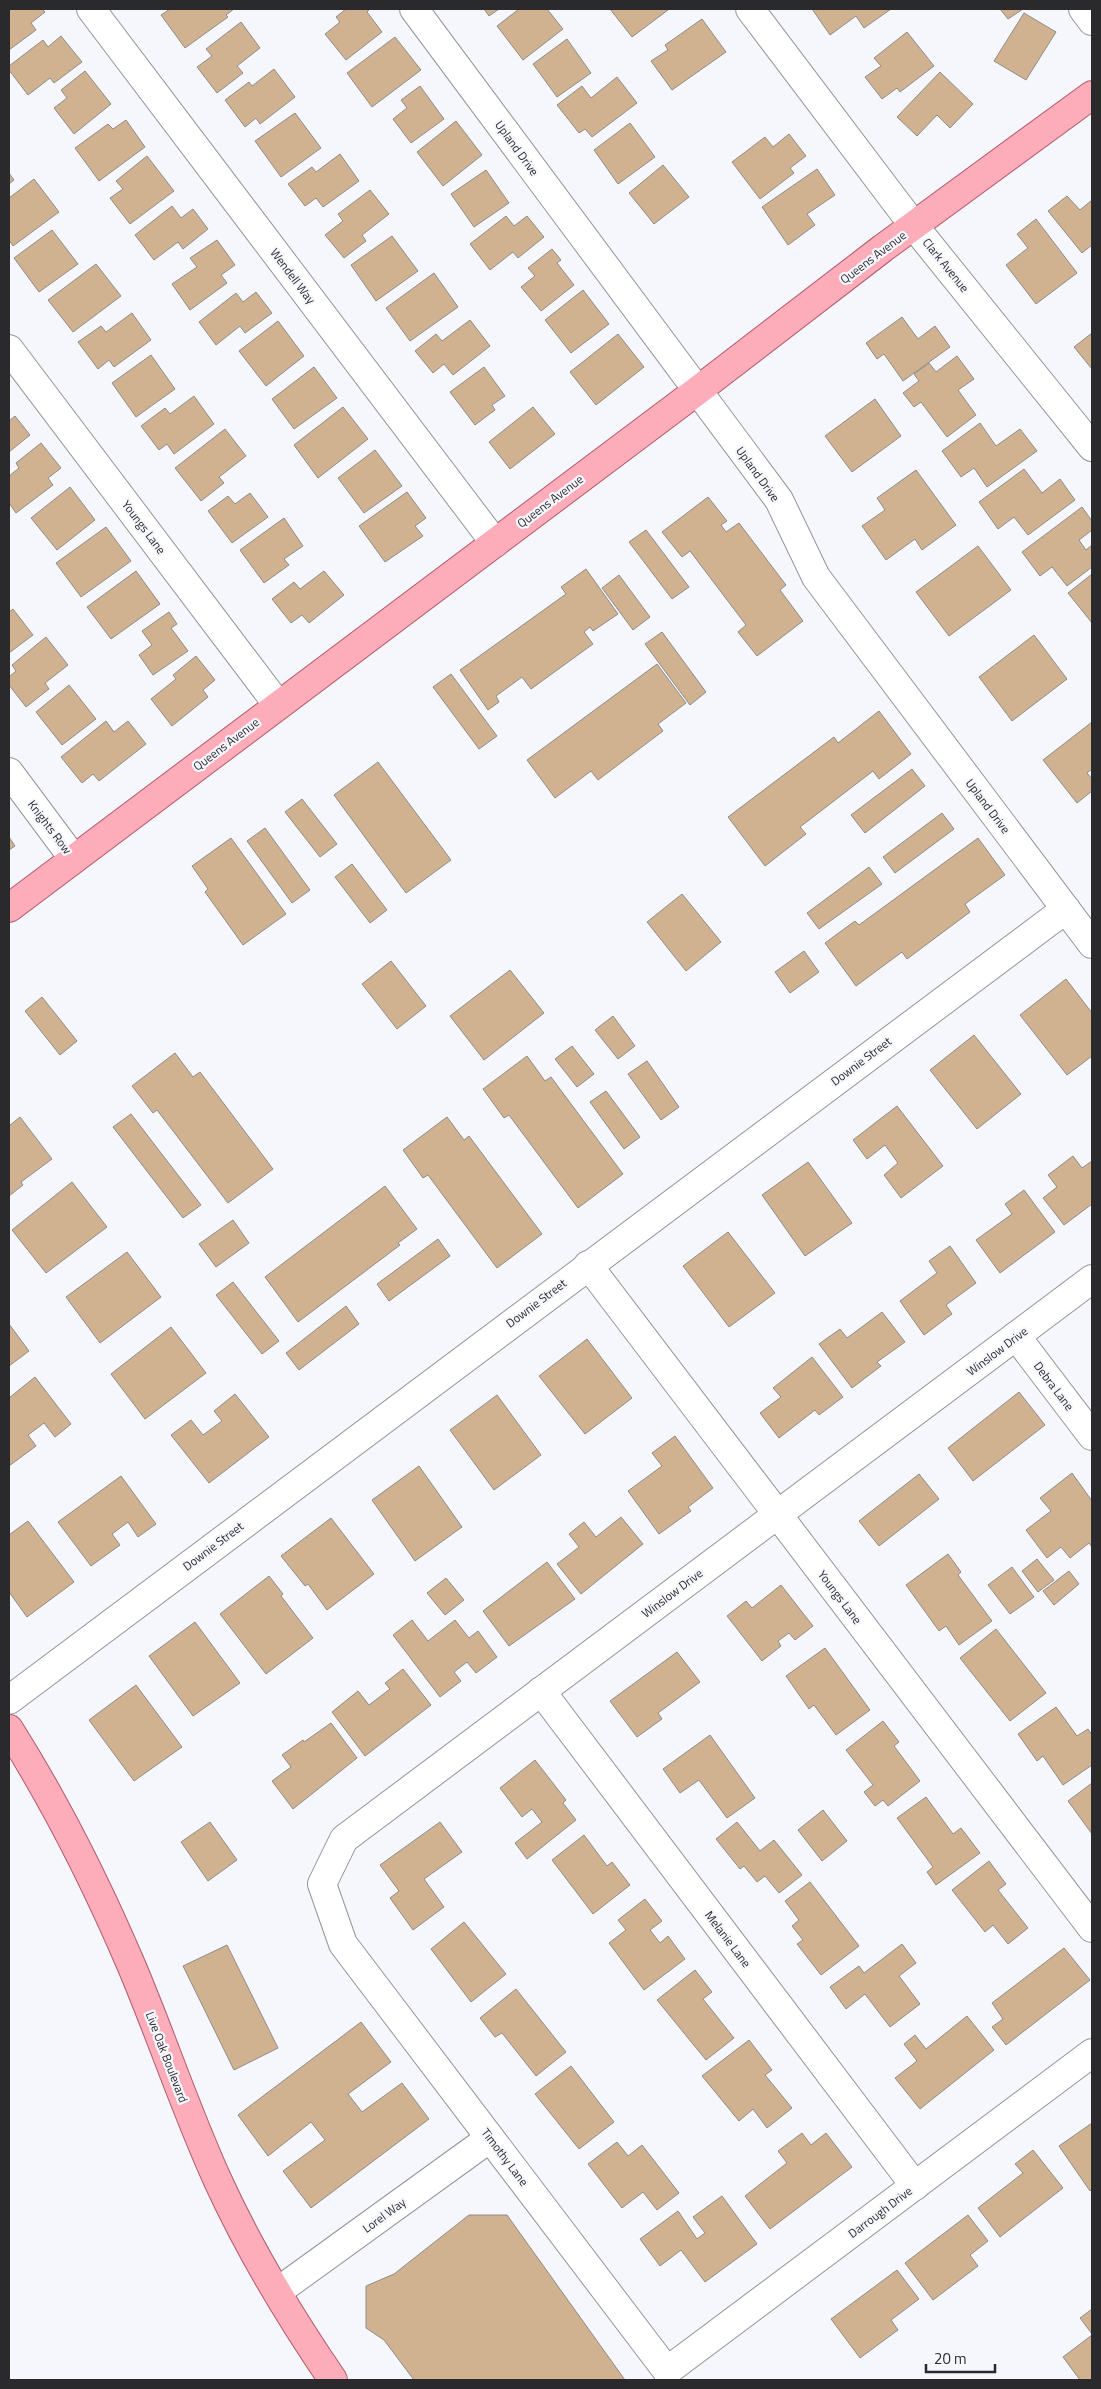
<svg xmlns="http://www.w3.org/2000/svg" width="1101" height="2389" viewBox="0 0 1101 2389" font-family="'Titillium Web',sans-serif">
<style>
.building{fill:#d0b190;stroke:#8f8c88}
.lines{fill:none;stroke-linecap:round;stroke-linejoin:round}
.minor-casing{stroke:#94959a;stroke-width:30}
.major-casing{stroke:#b25a6a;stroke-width:30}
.minor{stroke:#fff;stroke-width:28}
.major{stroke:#fdacb9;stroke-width:28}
.labels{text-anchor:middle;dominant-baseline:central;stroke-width:4.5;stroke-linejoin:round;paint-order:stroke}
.street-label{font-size:12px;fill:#2a2a2c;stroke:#f6f7fd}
</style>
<rect width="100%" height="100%" fill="#f6f7fd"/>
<g class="building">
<polygon points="9,9 42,9 45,12 31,23 36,30 9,50"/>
<polygon points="170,9 234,9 226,15 228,17 185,48 161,15"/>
<polygon points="346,9 370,9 367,12 382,32 346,60 325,34 340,22 336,17"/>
<polygon points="484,9 499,9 489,16"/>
<polygon points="519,9 547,9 563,29 523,60 497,26"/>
<polygon points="610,9 667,9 668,10 632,37"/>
<polygon points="812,9 891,9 864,28 856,16 830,35"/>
<polygon points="1000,9 1023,9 1008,19"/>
<polygon points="1024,13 1056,32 1026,80 994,61"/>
<polygon points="702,19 726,52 672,90 651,61 668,50 665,45"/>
<polygon points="241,22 260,48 237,66 243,73 217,93 197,67 212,56 206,49"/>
<polygon points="907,32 934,66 900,92 897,88 882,99 865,77 881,66 874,58"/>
<polygon points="61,36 82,62 54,83 50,78 28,95 9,70 9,66 43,40 48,47"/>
<polygon points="395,37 421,70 372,107 347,73"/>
<polygon points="567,39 591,73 557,97 533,64"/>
<polygon points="274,69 295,97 260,124 256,118 245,127 225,100 249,82 252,86"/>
<polygon points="85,71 111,104 74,134 54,108 67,98 61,90"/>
<polygon points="940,72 973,104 950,128 937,115 917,136 897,117"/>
<polygon points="617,77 637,103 592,137 585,129 579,133 557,105 582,86 591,98"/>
<polygon points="420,86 444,119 411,143 393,119 407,108 401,100"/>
<polygon points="295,113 321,148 281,177 255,141"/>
<polygon points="126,120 145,147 99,181 75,148 108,124 113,129"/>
<polygon points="456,121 482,155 443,186 417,152"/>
<polygon points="630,123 655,157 618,184 594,150"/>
<polygon points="789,134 806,156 790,168 794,173 760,199 732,162 765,137 773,147"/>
<polygon points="340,154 359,181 323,207 316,198 305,206 288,184 312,167 316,172"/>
<polygon points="147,156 174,191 130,224 110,198 123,189 116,181"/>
<polygon points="663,165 689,197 654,224 629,193"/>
<polygon points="817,169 835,195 807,214 815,225 788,245 762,207"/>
<polygon points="486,170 509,203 474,227 451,194"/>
<polygon points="9,173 14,180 9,184"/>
<polygon points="34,179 59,212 13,246 9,240 9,198"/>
<polygon points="370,190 389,214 362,235 366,241 344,258 325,235 343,221 338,214"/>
<polygon points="1067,196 1080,210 1092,200 1092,245 1082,253 1048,211"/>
<polygon points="172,206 181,218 193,209 208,229 183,249 178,242 154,260 135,235"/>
<polygon points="506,216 514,226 527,216 544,237 518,258 513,252 490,270 470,244"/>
<polygon points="1036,219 1077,273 1036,304 1006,265 1028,248 1017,234"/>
<polygon points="52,230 78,264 39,292 14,258"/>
<polygon points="392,236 418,271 376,301 351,265"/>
<polygon points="217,240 235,265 221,275 227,283 190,310 172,284 197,267 190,258"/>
<polygon points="552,249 561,260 557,263 574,285 541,311 521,287 535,276 528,268"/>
<polygon points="96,264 121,296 73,332 48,300"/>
<polygon points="434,273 458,307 410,341 386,308"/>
<polygon points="583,290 609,324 571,353 545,320"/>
<polygon points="256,292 272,313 245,333 240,326 216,345 199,322 236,293 243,302"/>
<polygon points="132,313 151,340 114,367 109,360 98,369 78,342 101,326 106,332"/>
<polygon points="902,317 918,339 935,326 950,347 903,381 884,354 877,359 866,343"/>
<polygon points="470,320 490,346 453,375 444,364 433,373 415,351 436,334 442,341"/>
<polygon points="278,321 304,356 266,386 239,351"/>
<polygon points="1092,333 1092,369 1074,347"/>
<polygon points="618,334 644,367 596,405 570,372"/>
<polygon points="151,355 175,389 136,417 112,383"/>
<polygon points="957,356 974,379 958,390 976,415 947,437 921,402 914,407 903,393 919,381 914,374 929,363 936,372"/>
<polygon points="314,367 337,398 294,429 272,399"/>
<polygon points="484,367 505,396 492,405 495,410 475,425 450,392"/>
<polygon points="194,396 214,424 174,454 167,444 159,450 141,426 165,408 170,414"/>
<polygon points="875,399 901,436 852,472 825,436"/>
<polygon points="343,407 368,439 318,478 294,445"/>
<polygon points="533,407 555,434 510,469 489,442"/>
<polygon points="15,416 30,435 9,452 9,421"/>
<polygon points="980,423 996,446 1020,429 1037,451 987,487 974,468 961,477 942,451"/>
<polygon points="225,429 246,456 219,477 224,483 201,501 175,468"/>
<polygon points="41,443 61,468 48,478 53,485 16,513 9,503 9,476 19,468 16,463"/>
<polygon points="375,450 402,486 364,513 338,478"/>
<polygon points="1024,469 1042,493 1060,479 1075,500 1028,535 1014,517 998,529 979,502"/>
<polygon points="916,470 956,525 922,550 915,539 886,560 862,526 885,510 877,498"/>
<polygon points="70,487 95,520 57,550 31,518"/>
<polygon points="407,492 426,518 415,526 423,536 385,562 359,526"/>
<polygon points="250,493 268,517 232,543 208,511 228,496 235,504"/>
<polygon points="708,497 727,521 721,525 726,532 739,523 786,585 780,590 803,621 757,656 738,632 746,625 690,551 682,557 662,532"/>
<polygon points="1082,507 1092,521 1092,530 1079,540 1086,550 1092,545 1092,567 1067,586 1052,567 1040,576 1022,552"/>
<polygon points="284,518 303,546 284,559 289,565 264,583 240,550"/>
<polygon points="106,527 131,561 81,597 56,563"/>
<polygon points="646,530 689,587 672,599 629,542"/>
<polygon points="978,546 1011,590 949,636 916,592"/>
<polygon points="586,569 618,614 593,631 590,627 584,632 593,644 531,689 522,677 496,696 499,702 488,710 460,670 566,594 561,587"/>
<polygon points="136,571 160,604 111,639 87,607"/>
<polygon points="324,571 344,595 309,623 302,615 291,623 272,599 294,582 300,589"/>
<polygon points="1092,574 1092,623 1068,593"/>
<polygon points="619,575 650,617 633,630 602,588"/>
<polygon points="13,609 33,635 9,653 9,612"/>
<polygon points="169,612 177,624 171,628 188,651 153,675 139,655 152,645 142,631"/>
<polygon points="662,632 706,692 690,705 645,644"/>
<polygon points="1034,635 1067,679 1012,721 979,677"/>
<polygon points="46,637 68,665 45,683 49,689 26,707 9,685 9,677 16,671 12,665"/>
<polygon points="196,656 215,680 203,690 208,697 172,726 151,699 176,679 173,675"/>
<polygon points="657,664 686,703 658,724 663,731 598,780 591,771 555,798 527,760"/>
<polygon points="451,674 497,736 479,749 433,687"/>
<polygon points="69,685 96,719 62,745 36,712"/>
<polygon points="879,711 911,754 879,779 873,771 800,827 806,834 765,866 728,817 834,737 838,743"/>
<polygon points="106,721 114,732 128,721 146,744 99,781 93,774 82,783 61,757"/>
<polygon points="1092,722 1092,769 1087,773 1092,779 1092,791 1077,803 1043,760"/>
<polygon points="378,762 451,860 406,893 334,795"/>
<polygon points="912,769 925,786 865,833 851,815"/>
<polygon points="302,799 337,844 320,857 285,812"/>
<polygon points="942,813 954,829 895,873 883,857"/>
<polygon points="265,828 310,890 292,903 247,841"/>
<polygon points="9,837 15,846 9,850"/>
<polygon points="231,838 286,914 243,945 205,892 208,889 192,866"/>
<polygon points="978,838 1005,875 965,904 970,912 907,959 902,952 856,986 825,943 855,921 859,925"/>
<polygon points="352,864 387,910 370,923 335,877"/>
<polygon points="869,867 882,884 819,929 807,913"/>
<polygon points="682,894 721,942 686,971 647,922"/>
<polygon points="804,951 819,972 790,993 775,972"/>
<polygon points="391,961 426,1006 397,1029 362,984"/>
<polygon points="510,970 544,1013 484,1060 450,1016"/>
<polygon points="1066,979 1092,1013 1092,1056 1067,1075 1020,1015"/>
<polygon points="42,997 77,1041 60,1055 25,1011"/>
<polygon points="613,1016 635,1046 618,1059 595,1030"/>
<polygon points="974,1035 1021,1094 977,1129 930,1070"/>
<polygon points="572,1046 594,1074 577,1087 555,1059"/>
<polygon points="175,1053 193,1077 200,1072 273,1169 228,1203 157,1110 153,1113 132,1086"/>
<polygon points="527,1056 545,1081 551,1077 623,1174 578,1208 509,1115 504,1118 483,1089"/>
<polygon points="647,1061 679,1107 661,1120 628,1074"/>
<polygon points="606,1091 640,1137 624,1149 590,1102"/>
<polygon points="897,1106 943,1166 901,1198 884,1175 898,1163 885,1145 867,1159 853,1140"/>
<polygon points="131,1114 201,1205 183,1218 113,1127"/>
<polygon points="20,1117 52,1159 21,1182 23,1185 9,1196 9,1126"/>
<polygon points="447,1117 464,1140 469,1136 542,1234 497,1268 428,1175 423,1178 403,1150"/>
<polygon points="1073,1156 1082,1168 1092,1161 1092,1204 1064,1225 1043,1198 1057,1187 1048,1175"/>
<polygon points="808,1162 852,1223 805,1256 762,1195"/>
<polygon points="72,1182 107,1227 46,1273 12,1230"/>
<polygon points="385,1186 417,1229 398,1243 400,1245 298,1322 265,1277"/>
<polygon points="1024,1190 1055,1232 1000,1273 976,1240 1012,1214 1005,1204"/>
<polygon points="233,1220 249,1243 216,1267 199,1244"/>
<polygon points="728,1232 775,1293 729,1327 683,1266"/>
<polygon points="438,1239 450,1256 389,1301 377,1284"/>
<polygon points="950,1246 976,1283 946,1305 952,1314 924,1335 900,1301 937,1273 929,1261"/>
<polygon points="127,1252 161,1297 100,1343 66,1297"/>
<polygon points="233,1282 279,1341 262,1354 216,1295"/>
<polygon points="346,1306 359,1324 299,1370 286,1353"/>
<polygon points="882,1312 905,1342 877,1362 881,1366 852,1388 819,1344 840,1329 847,1338"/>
<polygon points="9,1324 29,1351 9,1366"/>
<polygon points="171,1327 206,1373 145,1419 111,1374"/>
<polygon points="587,1339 632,1398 585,1434 539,1376"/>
<polygon points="812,1357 843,1397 819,1415 815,1410 779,1438 760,1413 781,1397 773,1388"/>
<polygon points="35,1377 71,1424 55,1437 44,1423 28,1435 36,1446 9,1466 9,1398"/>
<polygon points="1019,1392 1045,1425 973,1481 948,1448"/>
<polygon points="235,1394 269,1437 209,1483 171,1435 191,1420 203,1435 222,1421 214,1411"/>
<polygon points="497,1395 541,1455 494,1490 450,1430"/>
<polygon points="675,1436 713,1488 688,1507 691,1511 659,1534 628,1491 662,1466 652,1453"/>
<polygon points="419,1466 462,1527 415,1561 372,1500"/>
<polygon points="1072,1473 1092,1501 1092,1547 1089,1543 1070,1558 1061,1547 1047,1558 1026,1530 1051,1511 1040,1498"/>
<polygon points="919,1474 939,1499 879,1546 859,1521"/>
<polygon points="121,1476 156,1524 138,1537 128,1522 112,1534 120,1545 91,1566 58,1522"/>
<polygon points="621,1517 643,1544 581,1594 557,1564 579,1547 569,1534 584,1522 596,1537"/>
<polygon points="331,1518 374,1574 327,1610 308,1584 305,1586 281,1556"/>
<polygon points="28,1521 74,1582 27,1617 9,1592 9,1535"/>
<polygon points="948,1554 961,1572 958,1575 992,1621 959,1645 946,1626 939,1631 906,1585"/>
<polygon points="1037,1559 1054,1580 1038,1592 1022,1571"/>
<polygon points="547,1562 575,1599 509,1646 483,1611"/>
<polygon points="1012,1567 1034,1597 1010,1614 988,1585"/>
<polygon points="1069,1571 1079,1584 1054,1605 1043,1591"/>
<polygon points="269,1576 283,1594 281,1596 313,1638 266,1674 220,1614"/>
<polygon points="446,1578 464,1600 445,1615 427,1593"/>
<polygon points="781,1585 813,1626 795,1640 789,1633 778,1641 781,1646 762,1661 727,1616 746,1601 752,1608"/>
<polygon points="412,1620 428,1641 455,1620 469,1638 478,1631 497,1657 476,1673 467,1662 454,1672 461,1681 440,1697 393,1635"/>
<polygon points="195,1622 240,1683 193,1716 149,1656"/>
<polygon points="996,1629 1046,1693 1010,1721 960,1658"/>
<polygon points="825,1648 870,1710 836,1735 814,1705 809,1709 786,1676"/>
<polygon points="677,1652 700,1682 658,1713 662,1719 637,1737 610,1701"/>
<polygon points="403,1669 431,1705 365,1756 332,1712 358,1691 369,1705 390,1689 385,1683"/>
<polygon points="136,1685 182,1747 134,1781 89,1720"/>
<polygon points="1056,1707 1077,1736 1088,1729 1092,1735 1092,1765 1063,1785 1043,1756 1037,1761 1018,1734"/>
<polygon points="883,1721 899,1742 894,1746 920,1781 888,1806 883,1800 875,1806 864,1792 873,1785 846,1750"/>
<polygon points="331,1723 357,1758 293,1809 272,1781 291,1767 282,1755 303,1740 304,1742"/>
<polygon points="710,1735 755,1798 727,1818 699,1780 680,1793 663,1769"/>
<polygon points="535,1760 566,1800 563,1803 576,1820 527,1859 515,1843 542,1822 532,1809 522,1817 500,1788"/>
<polygon points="1092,1783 1092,1834 1068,1801"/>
<polygon points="926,1797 953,1834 961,1828 980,1853 936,1885 927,1872 933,1867 897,1818"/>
<polygon points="823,1810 847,1841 822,1861 798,1830"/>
<polygon points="210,1822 237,1860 208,1881 181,1842"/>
<polygon points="440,1822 462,1852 424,1879 444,1907 413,1930 390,1898 399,1891 380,1865"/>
<polygon points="737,1822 760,1851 774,1840 802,1875 779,1893 765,1876 757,1882 744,1866 740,1869 716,1839"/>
<polygon points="584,1835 607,1866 612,1862 630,1885 593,1914 552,1860"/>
<polygon points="989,1861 1006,1884 998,1890 1028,1928 1008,1944 993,1925 985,1932 952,1890"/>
<polygon points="810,1882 859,1946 821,1975 797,1944 803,1940 792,1926 799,1920 785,1901"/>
<polygon points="645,1899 662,1921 650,1930 660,1943 668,1936 685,1959 644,1990 609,1943 626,1930 618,1920"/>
<polygon points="464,1922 506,1974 471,2002 431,1949"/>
<polygon points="902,1944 916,1963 899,1976 920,2004 890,2027 865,1994 846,2009 830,1987 859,1966 864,1973"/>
<polygon points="227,1945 278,2048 234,2070 183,1966"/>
<polygon points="1064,1948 1090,1980 1006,2045 992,2027 1003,2019 992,2003"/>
<polygon points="695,1970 712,1992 703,1999 734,2038 706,2060 657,2000"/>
<polygon points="516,1989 566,2052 536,2076 502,2033 495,2037 480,2018"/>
<polygon points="967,2016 994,2050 920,2109 895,2078 917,2061 904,2044 915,2035 926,2049"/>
<polygon points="361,2022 391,2062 348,2094 362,2112 402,2083 429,2119 311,2208 283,2171 325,2140 311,2122 268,2156 238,2115"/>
<polygon points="749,2040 772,2070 765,2075 792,2108 767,2128 753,2109 739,2121 702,2076"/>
<polygon points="571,2066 614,2122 579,2149 535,2094"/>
<polygon points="1092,2123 1092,2189 1090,2191 1059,2146"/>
<polygon points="802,2133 811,2145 826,2133 852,2167 770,2229 745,2196 787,2163 778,2151"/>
<polygon points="617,2142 628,2156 642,2145 679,2193 657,2210 643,2192 622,2208 588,2164"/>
<polygon points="1033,2150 1063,2188 1000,2237 978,2208 1023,2173 1015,2164"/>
<polygon points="722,2196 757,2244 705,2282 681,2250 660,2266 640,2239 678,2211 697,2239 705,2233 693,2217"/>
<polygon points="469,2215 507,2215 625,2380 414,2380 384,2340 366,2328 366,2286 394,2274"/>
<polygon points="968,2215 988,2241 970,2255 978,2266 933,2300 905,2263"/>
<polygon points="897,2270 919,2299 891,2320 898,2330 860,2358 831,2319"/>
<polygon points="1092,2309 1092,2334 1080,2318"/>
<polygon points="1092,2335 1092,2380 1080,2380 1063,2357"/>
</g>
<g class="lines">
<g class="minor-casing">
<g id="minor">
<polyline points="91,9 495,543"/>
<polyline points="414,9 779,500 816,577 1092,944"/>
<polyline points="750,9 914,226 1092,447"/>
<polyline points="1083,9 1092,21"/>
<polyline points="9,349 278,705"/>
<polyline points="9,772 73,858"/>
<polyline points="588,1265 1092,1928"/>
<polyline points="1092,1279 344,1839 322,1884 343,1944 667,2371 1092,2053"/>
<polyline points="1016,1336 1092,1436"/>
<polyline points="541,1691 915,2186"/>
<polyline points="9,1700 1066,909"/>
<polyline points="277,2292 490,2138"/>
</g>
</g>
<g class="major-casing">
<g id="major">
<polyline points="9,908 697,391 883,248 1092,95"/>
<path d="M9,1729C57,1805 97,1885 132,1967C162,2038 186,2111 218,2181C250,2251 290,2317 333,2380"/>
</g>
</g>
<use href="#minor" class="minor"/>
<use href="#major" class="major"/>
</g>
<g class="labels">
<g class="street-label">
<text transform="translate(517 148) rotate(54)">Upland Drive</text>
<text transform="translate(873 257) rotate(-37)">Queens Avenue</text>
<text transform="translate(946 265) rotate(51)">Clark Avenue</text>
<text transform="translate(293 276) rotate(53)">Wendell Way</text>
<text transform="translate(758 474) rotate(54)">Upland Drive</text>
<text transform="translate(550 501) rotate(-37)">Queens Avenue</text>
<text transform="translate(144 527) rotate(53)">Youngs Lane</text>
<text transform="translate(226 744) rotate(-37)">Queens Avenue</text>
<text transform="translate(988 806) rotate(53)">Upland Drive</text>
<text transform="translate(50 827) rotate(53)">Knights Row</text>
<text transform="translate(861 1061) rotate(-37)">Downie Street</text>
<text transform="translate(536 1303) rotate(-37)">Downie Street</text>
<text transform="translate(997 1351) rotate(-37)">Winslow Drive</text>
<text transform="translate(1054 1386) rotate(53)">Debra Lane</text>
<text transform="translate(213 1546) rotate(-37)">Downie Street</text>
<text transform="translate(672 1593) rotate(-37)">Winslow Drive</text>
<text transform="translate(840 1597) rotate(53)">Youngs Lane</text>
<text transform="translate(728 1939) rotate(53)">Melanie Lane</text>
<text transform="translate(167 2057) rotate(69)">Live Oak Boulevard</text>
<text transform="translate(505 2157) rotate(53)">Timothy Lane</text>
<text transform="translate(880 2212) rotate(-37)">Darrough Drive</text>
<text transform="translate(384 2215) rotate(-36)">Lorel Way</text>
</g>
</g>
<rect width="1101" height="2389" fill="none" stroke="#2a2a2c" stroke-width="20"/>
<path d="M926 2364v8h69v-8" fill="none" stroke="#2a2a2c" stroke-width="2.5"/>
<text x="934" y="2364" font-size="15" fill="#2a2a2c" stroke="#f6f7fd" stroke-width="4" paint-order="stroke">20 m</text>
</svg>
